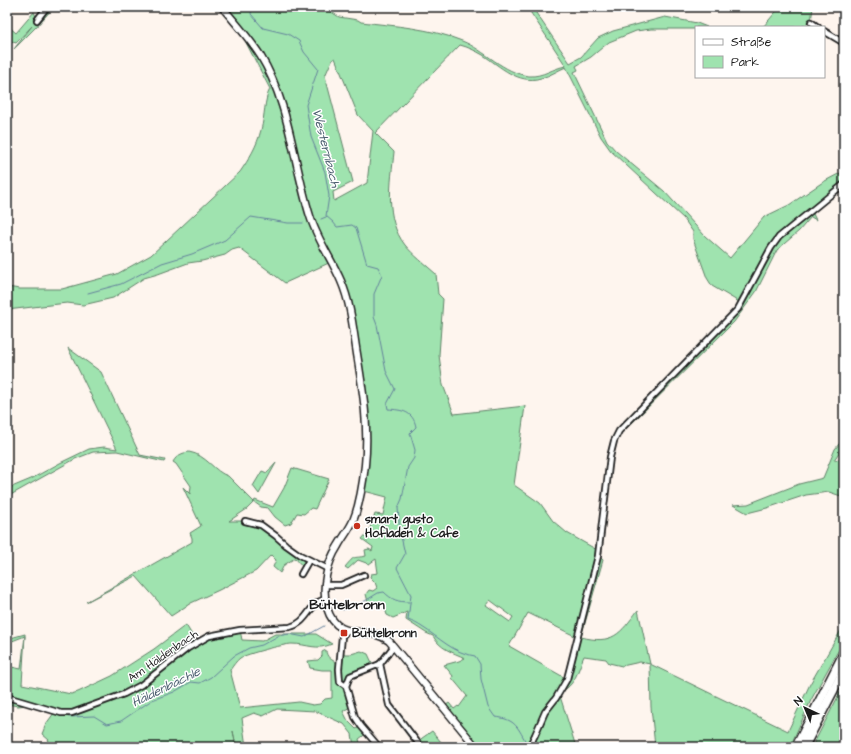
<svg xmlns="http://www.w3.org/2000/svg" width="851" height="754" viewBox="0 0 851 754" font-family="'Architects Daughter',sans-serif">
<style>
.green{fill:#9fe3af;stroke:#5e8066;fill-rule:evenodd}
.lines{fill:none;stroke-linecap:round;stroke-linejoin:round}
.stream{stroke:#63819b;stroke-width:1}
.street-casing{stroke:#1c1c1c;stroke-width:8}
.secondary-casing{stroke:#1c1c1c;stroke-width:9}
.highway-casing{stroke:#1c1c1c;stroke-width:11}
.street{stroke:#fff;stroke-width:4.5}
.secondary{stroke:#fff;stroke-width:6}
.highway{stroke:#fff;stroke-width:8}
.poi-dot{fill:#c8321e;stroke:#fff;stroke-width:1.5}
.labels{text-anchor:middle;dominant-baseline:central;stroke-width:3;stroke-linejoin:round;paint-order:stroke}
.poi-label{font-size:12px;font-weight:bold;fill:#1c1c1c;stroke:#fff;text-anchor:start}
.street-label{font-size:12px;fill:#1c1c1c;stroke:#fff}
.water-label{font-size:13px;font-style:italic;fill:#4c5f70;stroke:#fff}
.quarter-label{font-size:14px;font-weight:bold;fill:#1c1c1c;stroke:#fff}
</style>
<rect width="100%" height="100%" fill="#fef5ee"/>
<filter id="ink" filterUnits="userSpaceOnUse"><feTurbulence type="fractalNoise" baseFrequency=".025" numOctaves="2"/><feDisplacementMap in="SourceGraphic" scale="8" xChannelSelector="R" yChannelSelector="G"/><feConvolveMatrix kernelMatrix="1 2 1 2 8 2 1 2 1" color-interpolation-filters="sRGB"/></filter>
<g filter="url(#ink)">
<g class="green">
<polygon points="47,7 54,7 35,28 14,49 32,26 16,43 7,40 7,25 16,33 34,12 37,19"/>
<path d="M218,7H324L339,17L358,20L361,22C395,26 430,28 462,41C485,50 503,73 529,76C543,77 553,68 566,66L527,7H532L570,63L581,57L598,38L613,31L665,17L697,23L707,27H696V29H651L636,31L609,42L591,57L576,66L578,70L574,72L607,141L616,151L664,191L705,236L730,258L764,217L789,205L823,182L844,171V187L822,205L813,214L816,220L811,217L799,231L777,250L756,292L734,322L626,429L621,424L733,311L739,302L712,286L707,278L693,239V232L684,219L611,151L601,137L566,67C558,70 550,76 541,78C518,85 500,66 483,55C476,51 468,47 460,45L375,133L394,152C391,183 384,218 405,245C413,255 426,265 436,274L438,294L443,299L439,355L443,385L454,414L525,406L514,485L540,503L553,521L567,533L599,551V556L603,560L581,637C613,645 620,634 638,610L650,664L788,731L810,684L844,625V640L811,700L790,747H655L651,707L650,664L640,662L622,666L609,663L606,659L584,656C577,672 576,685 559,693L576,747H532L531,743L526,747H479L445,706L449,703L454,709L458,706L459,707L467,696L452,678L453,676L444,665L459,661L465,658C452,652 440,649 433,636L426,633L406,620L407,612L393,618L387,615L384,605L376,604L369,606L366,594L369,590L373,591L377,588L375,582L370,577L371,574L378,573L376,559L369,564L358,560L348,569L345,567C356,554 352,559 366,556L365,550L369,549L372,551L373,547L362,539L369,531L375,514L383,515L387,497L364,491L367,447L351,311L331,262L285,283L239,248L232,250L225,255L202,261L188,263L158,274L144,278L113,298L83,305L67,303L7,310V287L20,289H62L117,274L151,255L240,172C249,159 257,146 261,130C265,116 264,100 270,89L241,33ZM335,58L358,115L373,131L367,183L334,201L333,192L353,182L325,76L332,60ZM490,600L513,617L510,622L486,605ZM528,613L577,637L567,679L509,646Z"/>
<polygon points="780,7 813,7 811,22 801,27 763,27"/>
<polygon points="68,348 101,372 140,455 165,460 164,462 117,451 93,452 75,459 7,497 7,489 31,479 60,463 89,449 104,447 117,449"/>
<polygon points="844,438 844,445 834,460 840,459 844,462 844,497 829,492 806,495 767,508 747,513 733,505 748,504 799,484 823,478 835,449"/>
<path d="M189,452C207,455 214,472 228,476L254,502L255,500L273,507L284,488L292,468L329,479L315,509L311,508L304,514L297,513L291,523L285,525L275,517L268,508L261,507L254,502L247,509L229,521H245L261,525L309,560L304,568L295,558L284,565L280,573L273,567L276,560L271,555L256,571L219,590L191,603L171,616L136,576L86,602L192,542V538L190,533L201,526L183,487L190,494L191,486L176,464L173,462C177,455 182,453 189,452Z"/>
<polygon points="276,463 259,494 253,486 262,471 267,473"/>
<path d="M186,625L195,640L189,647L201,640L240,630L242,640L262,641L275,634H316L332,644C316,651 308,644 292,644C284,644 246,654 240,658C236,661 233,666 230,670L240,708L299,702L313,705L320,704L325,699L332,698V670H322L310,668L308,661L318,660L322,656V652L326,650C326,657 332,661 339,663L340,654H351L361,651L368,654L374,667L350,676L346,686L352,706L343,711L348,721L356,729L361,726L367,733L359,739L361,747H354L352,734L344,724L315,711L277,709L263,716L254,713L242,718L246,747H236L233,731L236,747H44L49,740L42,734L46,724L54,713L27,705L18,706L7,704V666L21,669L25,636L7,643V639L25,634V635L22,684L71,694L78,692L112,676L154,649Z"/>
<polygon points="844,685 844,747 812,747"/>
<path d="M432,731L441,742L437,747C428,747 424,747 418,741Z"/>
</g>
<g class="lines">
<g class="stream">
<path d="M252,7L251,14L263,28L288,34L299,41L304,52L318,69L306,105L311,137L325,172L329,196L326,216L333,222L337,227L352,225L356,228L367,264L378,267L382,275L374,294V317L377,325L386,371L395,389L387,404L388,409C402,410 413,411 416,427L410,433L415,450L414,458L408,467L402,499L398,508L400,532L405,554L397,568L411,595L408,620C413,622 418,624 422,627C440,638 453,653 475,656L480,664L481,679L488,707L495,717C516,719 518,728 527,744"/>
<polyline points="321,219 326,217"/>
<polyline points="88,293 121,284 162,263 192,254 225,240 251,217 288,223 303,223"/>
<path d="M343,610L365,601L378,593L384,592C392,600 398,602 409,602"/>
<polyline points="7,700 47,711"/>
<polyline points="64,715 69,717 94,716 107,724 121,721 152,700 174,692 191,682 200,683 211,677 234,656 249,648 262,645 278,636 289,634 304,637 324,626"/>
</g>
<g class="street-casing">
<g id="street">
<polyline points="37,20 47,7"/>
<polyline points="811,22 818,27"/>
<polyline points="824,31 844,43"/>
<polyline points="245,521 261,525 276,536 286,545 300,555 328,569"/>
<polyline points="301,574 309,560"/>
<polyline points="325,585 341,585 364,575"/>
<polyline points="380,664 389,705 421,747"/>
<polyline points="346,686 340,682 339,669 342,636 347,631"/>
<path d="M7,697L61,713H72L124,694L141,685L188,648L209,636L240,630L290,627C309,622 308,604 325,599"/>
<polyline points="379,747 361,726 355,717 346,686 350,676 380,664 393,647"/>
<polyline points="526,747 531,743 535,735 545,712 556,698 567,679 598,556 610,457 614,441 619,431 738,309 771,248 779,237 844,184"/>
</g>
</g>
<g class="secondary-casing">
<path id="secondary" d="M222,7C235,22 249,38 260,55C290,104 293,162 310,216C317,239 331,258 341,281C351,304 353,329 357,354C363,391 369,427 365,465C363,483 360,504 353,521C349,530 343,537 338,546C327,563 321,587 327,608C338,644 368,624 389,641L476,747"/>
</g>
<g class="highway-casing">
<g id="highway">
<polyline points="796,747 844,653"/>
<polyline points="804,747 844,670"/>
</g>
</g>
<use href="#street" class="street"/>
<use href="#secondary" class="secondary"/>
<use href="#highway" class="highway"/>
</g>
</g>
<g class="poi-dot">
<circle cx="357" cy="526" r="4"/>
<rect x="340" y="629" width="8" height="8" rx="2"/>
</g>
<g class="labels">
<g class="poi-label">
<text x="365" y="519">smart gusto<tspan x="365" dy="14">Hofladen &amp; Cafe</tspan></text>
<text x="352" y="633">Büttelbronn</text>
</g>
<g class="street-label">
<text transform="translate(163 656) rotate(-35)">Am Häldenbach</text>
</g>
<g class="water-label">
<text transform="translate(326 148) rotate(76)">Westernbach</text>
<text transform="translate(166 687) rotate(-26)">Häldenbächle</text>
</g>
<g class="quarter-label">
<text x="347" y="605">Büttelbronn</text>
</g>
</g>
<rect width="851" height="754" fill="none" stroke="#fff" stroke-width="24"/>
<rect x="12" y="12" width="827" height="730" fill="none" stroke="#1c1c1c" stroke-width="1.5" filter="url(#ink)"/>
<rect x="695" y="26" width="130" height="52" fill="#ffffff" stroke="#a4a4a4"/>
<rect x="703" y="39" width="20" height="6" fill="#ffffff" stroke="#a4a4a4"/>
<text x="731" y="46" font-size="12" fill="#1c1c1c">Straße</text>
<rect x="703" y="56" width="20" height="12" fill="#9fe3af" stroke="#a4a4a4"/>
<text x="731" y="66" font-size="12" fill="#1c1c1c">Park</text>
<g transform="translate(805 708) rotate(316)" stroke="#ffffff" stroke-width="3" paint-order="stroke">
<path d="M0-3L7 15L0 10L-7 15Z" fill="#1c1c1c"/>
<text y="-6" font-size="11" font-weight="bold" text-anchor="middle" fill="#1c1c1c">N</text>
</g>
</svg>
